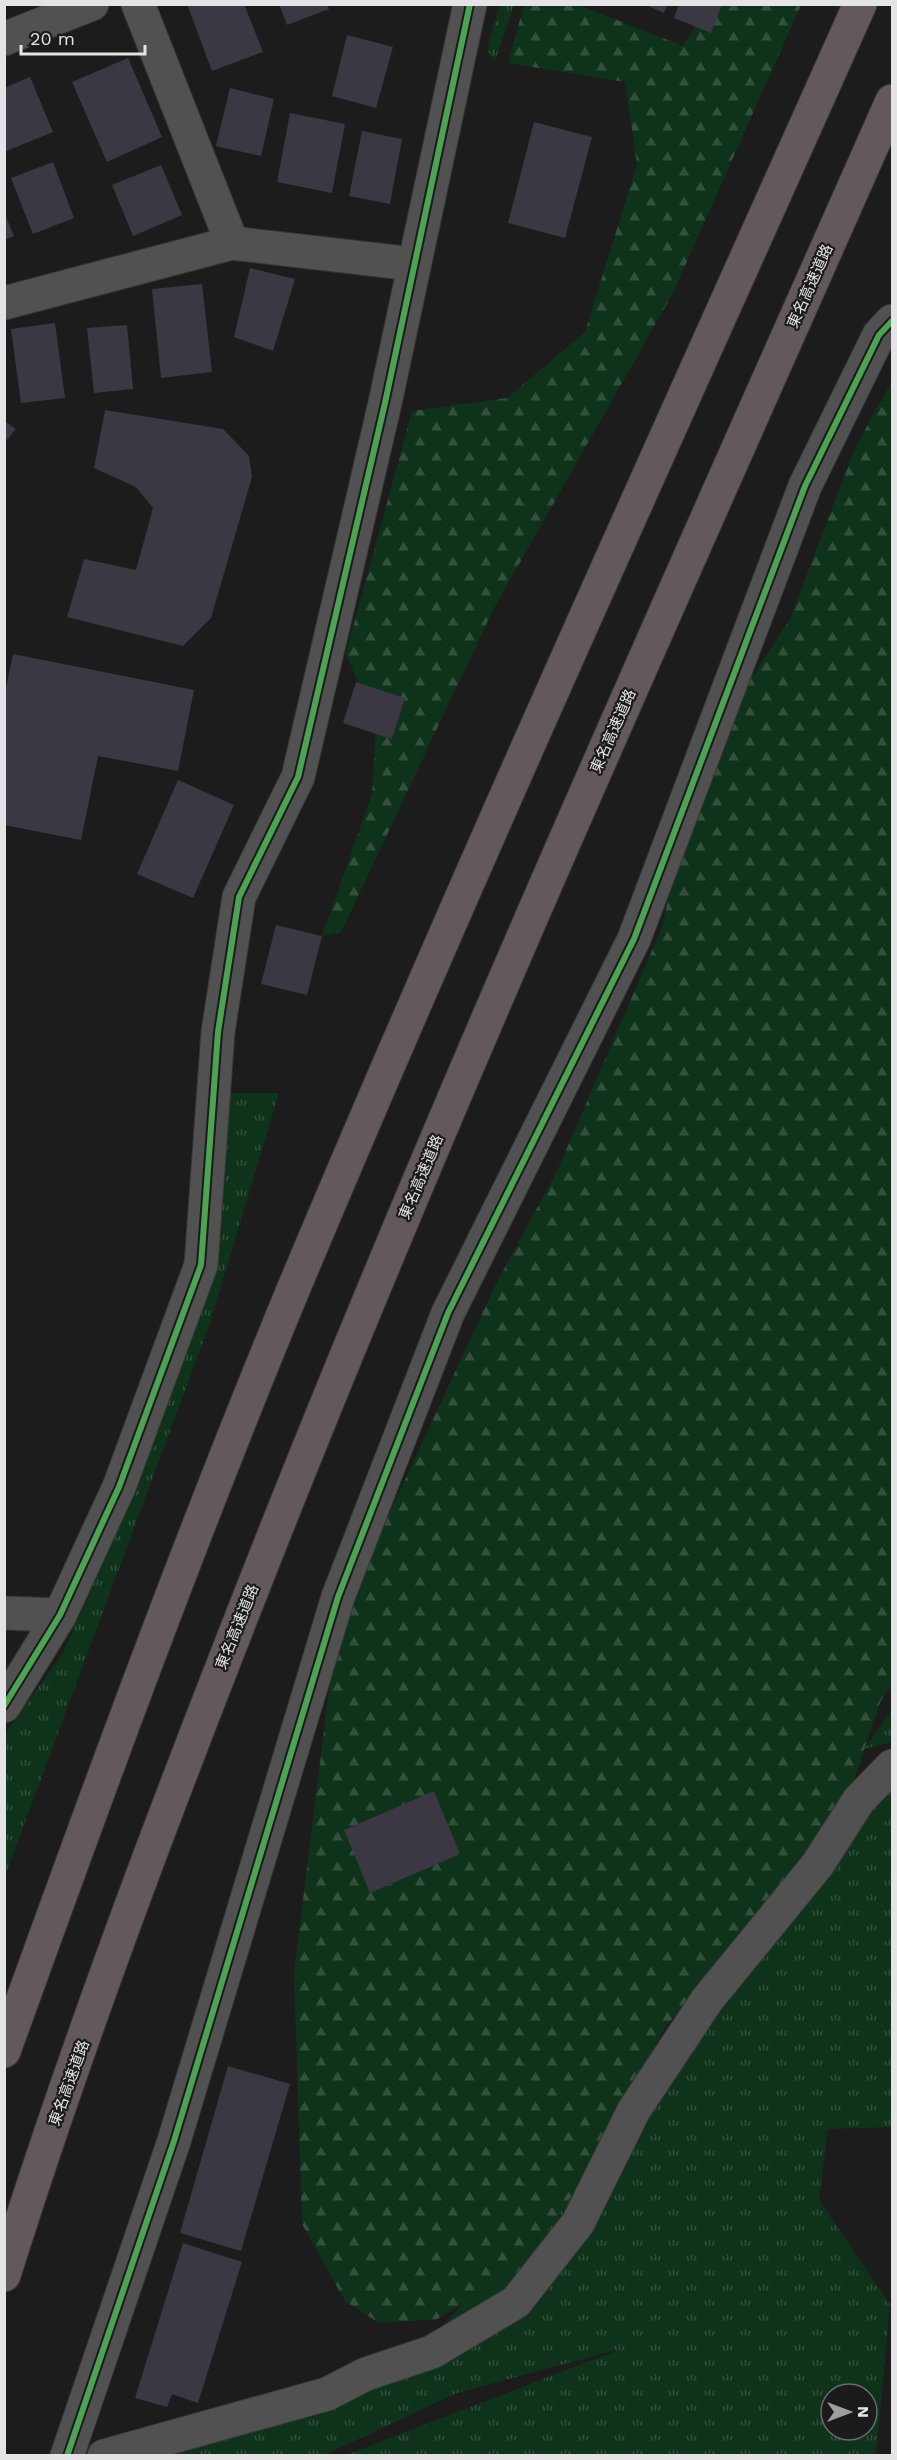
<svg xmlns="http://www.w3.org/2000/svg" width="897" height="2460" viewBox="0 0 897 2460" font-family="'Work Sans','Noto Sans JP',sans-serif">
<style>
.grass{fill:url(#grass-tufts);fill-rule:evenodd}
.forest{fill:url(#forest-firs)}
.building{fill:#3b3743}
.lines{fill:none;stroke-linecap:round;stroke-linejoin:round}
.street-casing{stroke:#363637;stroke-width:35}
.highway-casing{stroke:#363637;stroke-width:35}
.street{stroke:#515152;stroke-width:33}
.highway{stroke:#63595d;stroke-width:33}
.cycleway-casing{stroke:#1b1b1d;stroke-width:10}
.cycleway{stroke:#4ca352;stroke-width:6}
.labels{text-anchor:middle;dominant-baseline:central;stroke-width:4.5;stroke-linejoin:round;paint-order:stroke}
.street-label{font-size:15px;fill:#e4e4e6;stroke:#1b1b1d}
</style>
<defs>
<pattern id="grass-tufts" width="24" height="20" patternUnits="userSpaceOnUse" patternTransform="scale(1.5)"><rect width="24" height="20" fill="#0f321b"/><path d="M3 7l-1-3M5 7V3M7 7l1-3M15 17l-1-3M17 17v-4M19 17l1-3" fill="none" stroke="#32503c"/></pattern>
<pattern id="forest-firs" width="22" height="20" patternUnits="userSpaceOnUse" patternTransform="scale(1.5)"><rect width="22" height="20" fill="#0f321b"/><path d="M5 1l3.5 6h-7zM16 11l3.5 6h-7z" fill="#32503c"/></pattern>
</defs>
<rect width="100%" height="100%" fill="#1c1c1c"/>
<g class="grass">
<polygon points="499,5 514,5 495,61 487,50"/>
<polygon points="230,1093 279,1093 210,1323 5,1876 5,1734 63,1653 154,1443 209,1289"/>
<polygon points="892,1710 892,1742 864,1749"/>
<path d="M892,1766V2127L828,2129L819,2200L890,2304L876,2455H346L623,2348L457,2393L324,2455L137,2456L434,2335L675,2075L818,1864ZM831,2394H867V2430H831Z"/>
</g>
<g class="forest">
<polygon points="524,5 579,5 683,46 709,5 801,5 672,295 494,608 341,932 322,936 372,794 376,727 346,653 412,411 507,398 585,332 637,164 625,82 508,63"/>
<polygon points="892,381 892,1686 881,1700 844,1810 664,2029 584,2179 517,2272 437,2319 379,2323 345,2301 302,2224 294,1972 337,1626 495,1286 558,1169 662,927 692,788 741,694 790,619 855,448"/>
</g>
<g class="building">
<polygon points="187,4 244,4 263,52 212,71"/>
<polygon points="279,4 327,4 329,9 287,25"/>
<polygon points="644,4 668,4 664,13"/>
<polygon points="679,4 722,4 711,33 674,18"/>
<polygon points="347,35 393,47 376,108 332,96"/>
<polygon points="128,58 162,137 107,162 72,82"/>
<polygon points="30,77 53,132 4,152 4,88"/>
<polygon points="230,88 274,99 261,156 216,146"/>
<polygon points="290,113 345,124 332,193 277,182"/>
<polygon points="534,122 592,137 565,238 508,223"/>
<polygon points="362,131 402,139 390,204 349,196"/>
<polygon points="53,162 74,218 33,234 11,178"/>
<polygon points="161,165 182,215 133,236 112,185"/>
<polygon points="4,212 14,236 4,240"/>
<polygon points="250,268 295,279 273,351 234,337"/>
<polygon points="202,284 212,372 161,378 152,289"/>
<polygon points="55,323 65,398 21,403 11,329"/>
<polygon points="127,325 133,389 94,393 87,328"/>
<polygon points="105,410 223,429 249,456 252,477 211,618 183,646 67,617 84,559 136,570 153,508 136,487 94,468"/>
<polygon points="4,421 16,429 4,443"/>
<polygon points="13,654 194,690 178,771 98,756 81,840 4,825 4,697"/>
<polygon points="356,682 405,698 392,739 343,723"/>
<polygon points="178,780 234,805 193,898 137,874"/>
<polygon points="276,925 322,936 307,995 261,984"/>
<polygon points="434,1791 460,1854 370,1893 344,1830"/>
<polygon points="228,2066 290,2084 241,2251 180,2233"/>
<polygon points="183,2243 242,2262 198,2403 172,2394 167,2407 135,2398"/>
</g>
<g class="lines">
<g class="street-casing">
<g id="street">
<polyline points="138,4 232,243"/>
<polyline points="4,39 92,4"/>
<polyline points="4,303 232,243 413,264"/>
<polyline points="4,1613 60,1615"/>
<polyline points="4,1706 60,1615 119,1487 201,1265 218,1032 239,897 298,777 385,403 470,4"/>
<polyline points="67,2456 174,2141 338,1597 448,1313 634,939 805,486 879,335 892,321"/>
<polyline points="104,2456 327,2394 366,2374 432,2352 516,2302 578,2223 634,2110 707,2000 818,1864 859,1800 892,1766"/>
</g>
</g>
<g class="highway-casing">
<g id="highway">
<path d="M4,2051C96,1796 189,1541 293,1290C474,858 669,432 860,4"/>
<path d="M4,2275C83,2024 178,1777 275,1532C467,1049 682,576 892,101"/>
</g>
</g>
<use href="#street" class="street"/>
<use href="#highway" class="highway"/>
<g class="cycleway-casing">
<g id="cycleway">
<polyline points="4,1706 60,1615 119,1487 201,1265 218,1032 239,897 298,777 385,403 470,4"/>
<polyline points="67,2456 174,2141 338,1597 448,1313 634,939 805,486 879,335 892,321"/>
</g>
</g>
<use href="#cycleway" class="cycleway"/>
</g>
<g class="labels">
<g class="street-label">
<text transform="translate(810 286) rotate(-66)">東名高速道路</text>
<text transform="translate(613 731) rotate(-66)">東名高速道路</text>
<text transform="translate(421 1177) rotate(-67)">東名高速道路</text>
<text transform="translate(237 1627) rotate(-68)">東名高速道路</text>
<text transform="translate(69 2083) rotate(-70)">東名高速道路</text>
</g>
</g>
<rect width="897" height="2460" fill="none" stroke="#e4e4e6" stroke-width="12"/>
<g transform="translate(849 2412) rotate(90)"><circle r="28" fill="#1b1b1d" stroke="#6b6b6d" stroke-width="1.5"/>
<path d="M0-4.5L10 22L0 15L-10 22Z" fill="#9e9e9f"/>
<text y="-9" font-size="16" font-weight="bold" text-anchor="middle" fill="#e4e4e6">N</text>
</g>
<path d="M21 45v9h124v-9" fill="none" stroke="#e4e4e6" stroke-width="3"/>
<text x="30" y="45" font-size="18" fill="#e4e4e6" stroke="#1b1b1d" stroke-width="4.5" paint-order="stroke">20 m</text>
</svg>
